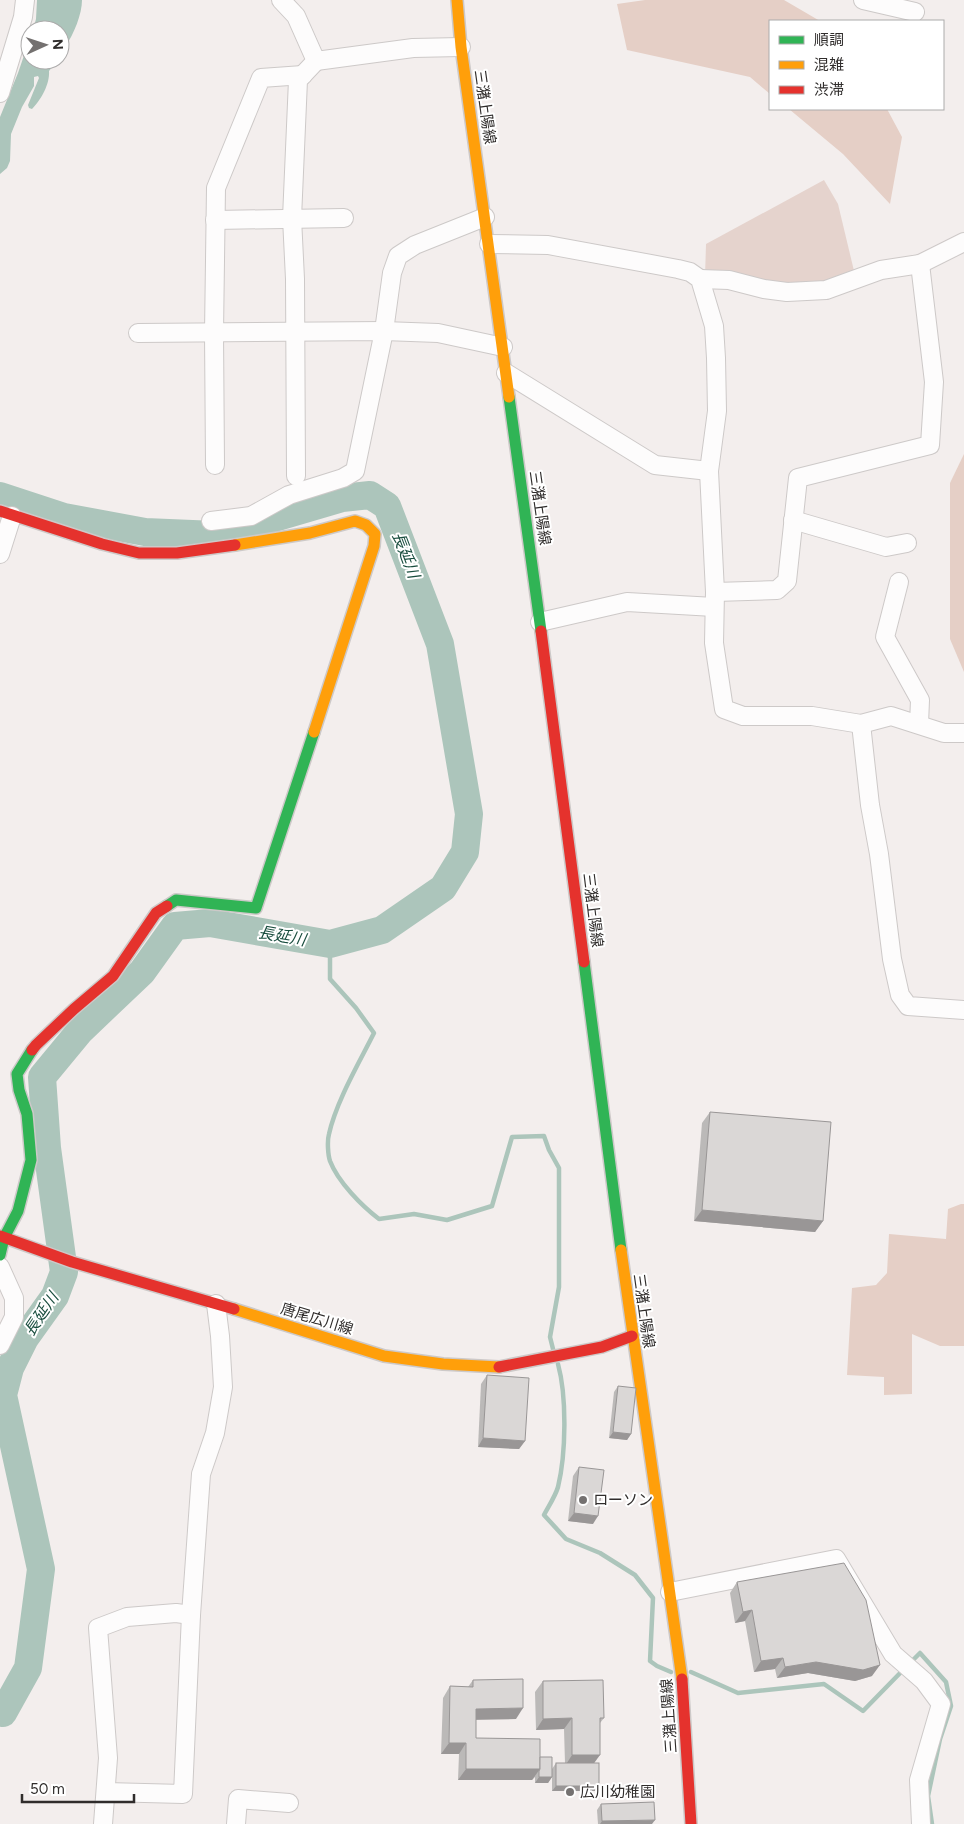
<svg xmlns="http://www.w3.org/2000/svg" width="964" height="1824" viewBox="0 0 964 1824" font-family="Figtree,'Noto Sans JP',sans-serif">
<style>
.green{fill:#e5d3cd}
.forest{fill:#e5cfc6}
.water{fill:#acc5bb}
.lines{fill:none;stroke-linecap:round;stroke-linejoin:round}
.stream{stroke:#acc5bb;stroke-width:4.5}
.river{stroke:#acc5bb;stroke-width:28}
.street-casing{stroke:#cdc9c8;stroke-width:20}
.fast-casing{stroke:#cdc9c8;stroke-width:14}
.slow-casing{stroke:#cdc9c8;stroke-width:14}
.jam-casing{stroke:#cdc9c8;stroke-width:14}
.street{stroke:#fdfcfc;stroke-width:18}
.fast{stroke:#30b455;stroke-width:11}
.slow{stroke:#ff9f0a;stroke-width:11}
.jam{stroke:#e5322d;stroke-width:11}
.wall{fill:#bbb9b8}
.shaded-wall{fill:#999696}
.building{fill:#dad7d6;stroke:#999696}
.poi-dot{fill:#747170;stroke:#fff;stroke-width:2}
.labels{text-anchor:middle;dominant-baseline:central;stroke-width:4;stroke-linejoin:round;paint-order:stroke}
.street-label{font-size:15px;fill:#302d2c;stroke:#fff}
.poi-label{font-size:15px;fill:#302d2c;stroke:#fff;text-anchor:start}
.water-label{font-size:16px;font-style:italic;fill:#194d3e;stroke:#fff}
</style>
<rect width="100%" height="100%" fill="#f3eeed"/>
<polygon class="green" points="824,180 838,204 855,275 818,286 761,284 705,276 706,244"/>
<g class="forest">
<polygon points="645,0 784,0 820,21 770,21 770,94 750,77 627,50 617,4"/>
<polygon points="789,109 887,109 902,137 890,204 843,154"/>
<polygon points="964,454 964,672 950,639 950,483"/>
<polygon points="961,1204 964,1204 964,1346 940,1346 912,1334 912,1394 884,1395 884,1377 847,1375 852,1288 876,1285 887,1273 889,1234 946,1239 948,1209"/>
</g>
<g class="water">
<path d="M37,0H82C82,14 74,34 65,47L60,48V30H33L36,19Z"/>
<path d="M30,38V60H53V66L49,71C50,84 41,100 32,109L29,108L28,105L39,78L38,76L34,77V86L22,107L11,134L10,161L7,168L0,174V117L18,73Z"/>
</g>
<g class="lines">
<g class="stream">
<path d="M330,944V979L356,1008L374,1033C359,1063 336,1102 329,1134C327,1141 328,1155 330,1161C338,1182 362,1206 379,1219L414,1214L447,1220L492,1206L512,1137L544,1136L549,1150L559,1168V1287L550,1337L553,1349"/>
<path d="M558,1364C567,1397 566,1454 558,1487C555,1497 548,1507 544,1515L566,1539L600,1553L635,1575L653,1598L650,1661L657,1666L671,1672"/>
<polyline points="910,1663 920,1653 946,1682 951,1706 940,1739 928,1796 932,1824"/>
<polyline points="691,1672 738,1693 824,1684 863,1711 905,1668"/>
</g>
<polyline class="river" points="0,496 64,517 145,532 216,535 342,498 370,495 387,506 440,644 469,814 465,852 443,888 382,930 330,944 210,923 175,926 142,972 80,1031 42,1077 47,1148 64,1272 55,1296 25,1338 10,1368 3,1395 41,1569 28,1668 3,1713 0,1712"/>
<g class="street-casing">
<g id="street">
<polyline points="281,0 296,16 316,61 413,48 461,47"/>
<polyline points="863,0 915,12"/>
<polyline points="0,93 23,17 25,0"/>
<polyline points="215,220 344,218"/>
<polyline points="489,244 548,245 678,269 690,272 700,279 714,326 716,358 717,411 709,471 715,592 714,643 724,709 743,716 812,716 861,724 891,716 944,733 964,733"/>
<polyline points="700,279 729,280 764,289 787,292 826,290 881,270 920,264 964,242"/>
<polyline points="138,333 384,331 438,333 503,347"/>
<polyline points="506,373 655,465 709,471"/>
<polyline points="215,465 214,333 216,188 261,78 303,75"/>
<polyline points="296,476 295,279 292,218 298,80 316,61"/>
<polyline points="793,520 886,547 907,543"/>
<polyline points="211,521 251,516 289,495 343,478 355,471 384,331 392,273 398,256 415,245 485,217"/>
<polyline points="0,554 12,516"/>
<polyline points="899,582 885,637 920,700 919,724"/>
<polyline points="715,592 777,590 787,581 798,478 930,445 934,382 920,264"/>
<polyline points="540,622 627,602 714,607"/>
<polyline points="861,724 870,805 879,854 892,959 900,995 908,1006 964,1010"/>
<polyline points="0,1267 14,1298 14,1317 0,1345"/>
<polyline points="670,1592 836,1559 893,1654 924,1681 941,1704 919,1780 921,1824"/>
<polyline points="106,1792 183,1794 191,1615 201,1474 215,1433 223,1387 220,1336 216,1304"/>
<polyline points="103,1824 108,1758 98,1628 127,1617 176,1613 191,1615"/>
<polyline points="236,1824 238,1799 289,1803"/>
</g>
</g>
<g class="fast-casing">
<g id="fast">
<polyline points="509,397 541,631"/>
<polyline points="167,906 176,900 256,908 314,732"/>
<polyline points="584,962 621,1250"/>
<polyline points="0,1255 4,1238 18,1211 31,1160 27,1114 19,1090 17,1074 32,1050"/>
</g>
</g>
<g class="slow-casing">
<g id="slow">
<polyline points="457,0 461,47 509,397"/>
<polyline points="235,545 310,533 355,521 366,525 375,534 374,546 314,732"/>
<polyline points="621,1250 682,1679"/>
<polyline points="234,1309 384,1356 443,1364 499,1367"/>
</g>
</g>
<g class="jam-casing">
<g id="jam">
<polyline points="0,511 102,544 139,553 177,553 235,545"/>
<polyline points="541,631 584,962"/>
<polyline points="32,1050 36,1045 74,1009 113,976 156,913 167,906"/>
<polyline points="0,1236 72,1262 234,1309"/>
<polyline points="499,1367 602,1347 632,1336"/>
<polyline points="682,1679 691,1824"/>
</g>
</g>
<use href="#street" class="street"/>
<use href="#fast" class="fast"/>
<use href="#slow" class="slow"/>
<use href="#jam" class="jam"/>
</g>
<g class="wall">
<polygon points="710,1112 823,1221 815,1232 694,1221 702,1123"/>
<polygon points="487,1375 525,1441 519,1449 478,1447 481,1384"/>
<polygon points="618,1386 631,1434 627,1440 609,1438 614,1392"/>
<polygon points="579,1467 593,1524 568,1521 573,1476"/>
<polygon points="737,1582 872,1676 855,1681 808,1673 777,1678 775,1669 754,1672 745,1621 735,1623 730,1593"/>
<polygon points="473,1680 516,1719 476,1719 476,1738 540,1757 552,1769 556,1763 565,1763 564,1729 536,1730 535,1692 543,1681 604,1718 600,1723 594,1763 595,1791 552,1791 552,1777 548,1783 535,1783 535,1777 532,1780 458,1780 459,1754 441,1754 443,1698 450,1686 468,1687"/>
<polygon points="601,1804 652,1824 598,1824 597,1810"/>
</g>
<g class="shaded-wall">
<polygon points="702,1210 823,1221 815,1232 694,1221"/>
<polygon points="613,1432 631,1434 627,1440 609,1438"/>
<polygon points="483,1438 525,1441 519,1449 478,1447"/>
<polygon points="574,1513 598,1516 593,1524 568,1521"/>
<polygon points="752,1610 745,1621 735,1623 743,1612"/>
<polygon points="783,1658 775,1669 754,1672 761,1661"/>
<polygon points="816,1662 880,1665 872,1676 855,1681 808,1673 777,1678 785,1667"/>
<polygon points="523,1708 516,1719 469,1720 476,1709"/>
<polygon points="572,1718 564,1729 536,1730 543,1719"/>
<polygon points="449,1743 466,1743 459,1754 441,1754"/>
<polygon points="572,1755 600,1755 592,1766 565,1766"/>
<polygon points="466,1769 540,1769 532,1780 458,1780"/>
<polygon points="539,1777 552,1777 548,1783 535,1783"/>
<polygon points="556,1786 599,1786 595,1791 552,1791"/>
<polygon points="655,1820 652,1824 600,1824 602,1821"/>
</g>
<g class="building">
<polygon points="710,1112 831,1122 823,1221 702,1210"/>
<polygon points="487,1375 529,1378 525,1441 483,1438"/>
<polygon points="618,1386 636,1388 631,1434 613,1432"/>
<polygon points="579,1467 604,1470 598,1516 574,1513"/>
<polygon points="844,1563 866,1600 880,1665 863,1670 816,1662 785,1667 783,1658 761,1661 752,1610 743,1612 737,1582"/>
<polygon points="523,1679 523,1708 476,1709 476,1738 540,1739 540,1769 466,1769 466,1743 449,1743 450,1686 473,1687 473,1680"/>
<polygon points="603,1680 604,1718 600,1718 600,1755 572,1755 572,1718 543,1719 543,1681"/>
<polygon points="540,1757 552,1757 552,1777 539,1777 539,1771 540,1769"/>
<rect x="556" y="1763" width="43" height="23"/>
<polygon points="654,1802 655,1820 602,1821 601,1804"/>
</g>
<g class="poi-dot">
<circle cx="583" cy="1500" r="5"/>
<circle cx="570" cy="1792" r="5"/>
</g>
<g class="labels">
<g class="street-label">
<text transform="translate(485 107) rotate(82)">三潴上陽線</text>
<text transform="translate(540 508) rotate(82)">三潴上陽線</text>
<text transform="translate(593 910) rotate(83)">三潴上陽線</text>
<text transform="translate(644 1311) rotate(82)">三潴上陽線</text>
<text transform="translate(317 1319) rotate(17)">唐尾広川線</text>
<text transform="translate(669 1716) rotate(-94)">三潴上陽線</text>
</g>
<g class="poi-label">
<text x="593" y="1500">ローソン</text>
<text x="580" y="1792">広川幼稚園</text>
</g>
<g class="water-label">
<text transform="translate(406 555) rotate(69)">長延川</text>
<text transform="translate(282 936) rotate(10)">長延川</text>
<text transform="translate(41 1314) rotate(-56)">長延川</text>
</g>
</g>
<rect x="769" y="20" width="175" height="90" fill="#ffffff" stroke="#acabab"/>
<rect x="779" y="36" width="25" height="8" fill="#30b455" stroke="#acabab"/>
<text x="814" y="45" font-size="15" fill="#302d2c">順調</text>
<rect x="779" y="61" width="25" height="8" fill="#ff9f0a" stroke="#acabab"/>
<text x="814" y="70" font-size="15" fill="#302d2c">混雑</text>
<rect x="779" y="86" width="25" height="8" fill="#e5322d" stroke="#acabab"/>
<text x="814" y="95" font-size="15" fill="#302d2c">渋滞</text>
<g transform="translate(45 45) rotate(87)"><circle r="24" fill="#ffffff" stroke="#acabab"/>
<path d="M0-4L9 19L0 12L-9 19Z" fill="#747170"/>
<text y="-8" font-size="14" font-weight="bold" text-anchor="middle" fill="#302d2c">N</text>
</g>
<path d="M22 1794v8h112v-8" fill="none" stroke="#302d2c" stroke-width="2.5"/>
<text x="30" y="1794" font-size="15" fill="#302d2c" stroke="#ffffff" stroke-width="4" paint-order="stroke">50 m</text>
</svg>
